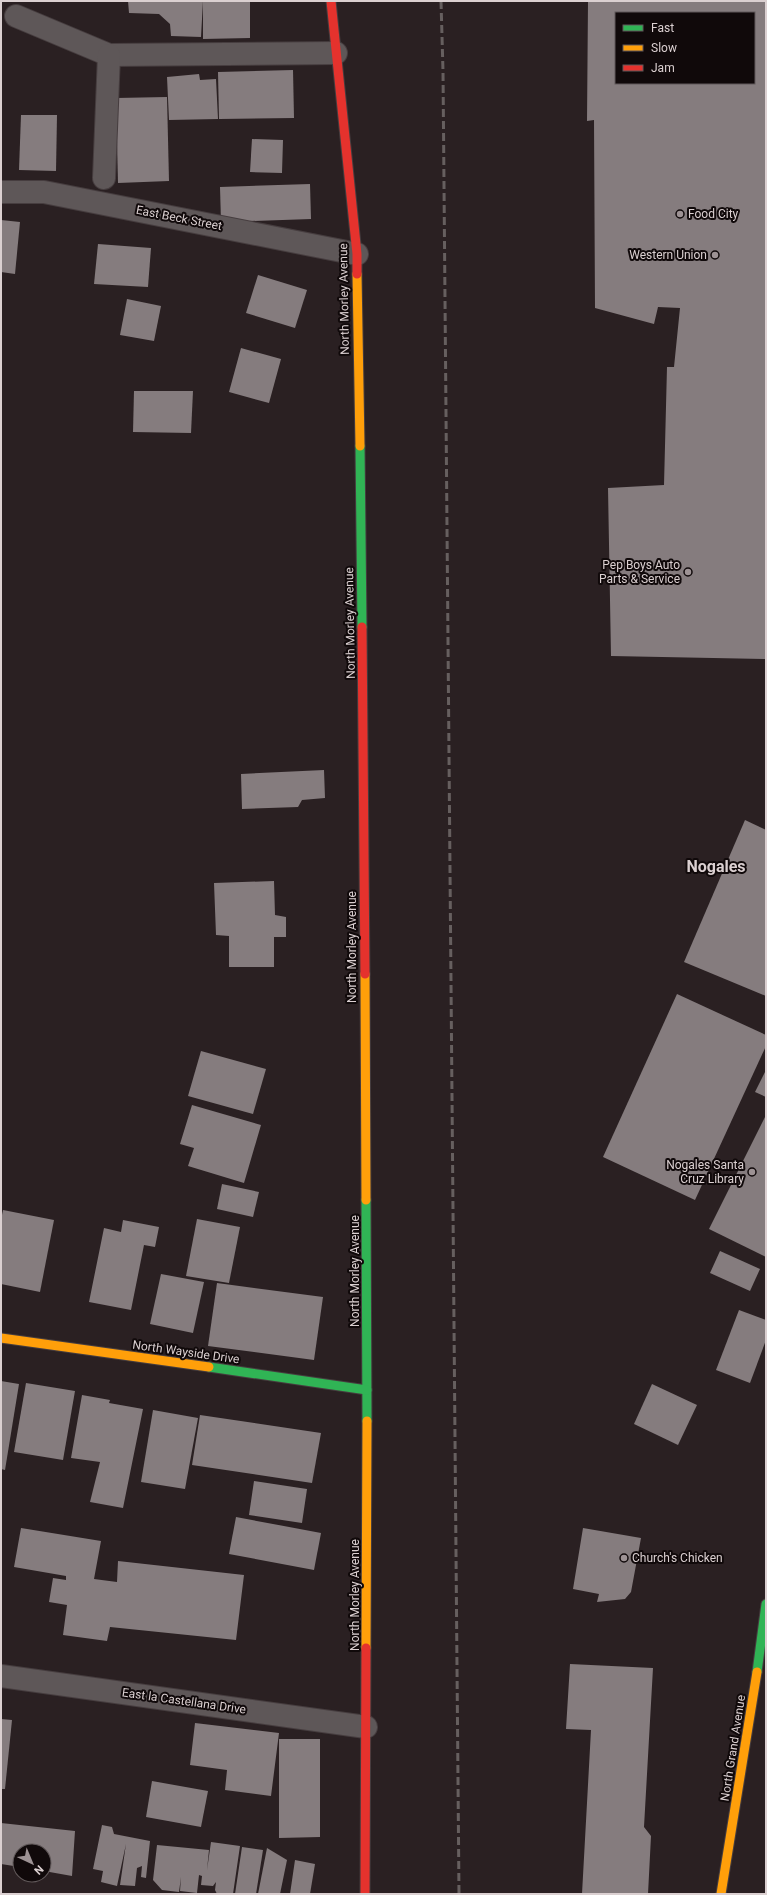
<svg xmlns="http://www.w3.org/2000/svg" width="767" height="1895" viewBox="0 0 767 1895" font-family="Roboto,sans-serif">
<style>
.building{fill:#857c7e;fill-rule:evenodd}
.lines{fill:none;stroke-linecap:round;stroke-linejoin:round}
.street-casing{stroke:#463d3f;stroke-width:24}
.fast-casing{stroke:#463d3f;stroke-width:11}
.slow-casing{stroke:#463d3f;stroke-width:11}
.jam-casing{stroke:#463d3f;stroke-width:11}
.street{stroke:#5e5758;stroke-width:22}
.fast{stroke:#30b455;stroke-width:9}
.slow{stroke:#ff9f0a;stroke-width:9}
.jam{stroke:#e5322d;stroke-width:9}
.rail{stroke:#665f5f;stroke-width:3;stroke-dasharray:8 4;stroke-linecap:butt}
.poi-dot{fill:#9d9294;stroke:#10090a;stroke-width:1.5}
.labels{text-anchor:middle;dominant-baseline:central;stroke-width:4;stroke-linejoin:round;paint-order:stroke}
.poi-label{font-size:12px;fill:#dbd0d1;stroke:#10090a;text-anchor:end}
.street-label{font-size:12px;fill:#dbd0d1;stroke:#10090a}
.district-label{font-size:16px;font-weight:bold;fill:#dbd0d1;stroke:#10090a}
</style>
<rect width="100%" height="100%" fill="#2a2022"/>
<g class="building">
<polygon points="128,1 203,1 201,37 171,36 170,24 159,14 129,13"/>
<polygon points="203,1 250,1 250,38 203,39"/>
<path d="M588,1H766V659L611,656L608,488L664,485L667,367H674L680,308L658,307L654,324L595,308L594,120L587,121ZM616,13H754V83H616Z"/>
<polygon points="293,70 294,118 219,119 218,72"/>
<polygon points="199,74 200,80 216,79 218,119 169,120 167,77"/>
<polygon points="167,97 169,181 118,183 116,98"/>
<polygon points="21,115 57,115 56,171 19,170"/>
<polygon points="252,139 283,140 282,173 250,172"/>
<polygon points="310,184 311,219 221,222 220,187"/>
<polygon points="1,220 20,222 15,274 1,272"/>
<polygon points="98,244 151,248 148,287 94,284"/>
<polygon points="258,275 307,290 295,328 246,313"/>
<polygon points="127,299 161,306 154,341 120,335"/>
<polygon points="241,348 281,359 269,403 229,392"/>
<polygon points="134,391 193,391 191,433 133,432"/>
<polygon points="324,770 325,798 302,800 298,807 242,809 241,774"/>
<polygon points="745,820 766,830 766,996 684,962"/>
<polygon points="274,881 275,915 286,917 286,937 274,937 274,967 229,967 229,936 216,935 214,883"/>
<polygon points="677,994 766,1035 766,1046 695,1200 603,1157"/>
<polygon points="201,1051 266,1069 253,1114 188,1096"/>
<polygon points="766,1070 766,1097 755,1092"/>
<polygon points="192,1105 261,1125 244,1183 188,1166 194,1148 180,1144"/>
<polygon points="766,1115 766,1257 709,1229"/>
<polygon points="222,1184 259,1192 253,1217 217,1209"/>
<polygon points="3,1210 54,1220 40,1292 1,1284 1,1220"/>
<polygon points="197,1219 240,1227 229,1283 186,1276"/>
<polygon points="123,1220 159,1227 155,1247 144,1245 131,1310 89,1302 104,1228 121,1232"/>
<polygon points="720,1251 760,1269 750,1291 710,1273"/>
<polygon points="161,1274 204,1282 193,1333 150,1324"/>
<polygon points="217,1283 323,1297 314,1360 208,1346"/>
<polygon points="739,1310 766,1320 766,1340 750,1383 716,1370"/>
<polygon points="1,1381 19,1384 5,1470 1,1469"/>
<polygon points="26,1383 75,1391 63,1460 14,1452"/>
<polygon points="652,1384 697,1405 678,1445 634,1424"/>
<polygon points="82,1395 110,1400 109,1403 143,1409 123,1508 90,1502 100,1462 71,1458"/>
<polygon points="153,1410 198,1418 185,1489 141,1482"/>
<polygon points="200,1415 321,1433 312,1483 192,1465"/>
<polygon points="254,1481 307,1489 302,1523 249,1515"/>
<polygon points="236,1517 321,1533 314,1570 229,1554"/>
<polygon points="21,1528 101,1541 94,1579 117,1582 118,1561 244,1575 236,1640 110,1627 107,1641 63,1635 67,1605 49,1602 53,1578 66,1580 66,1576 14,1567"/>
<polygon points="583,1528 641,1538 631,1592 625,1599 597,1602 599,1594 573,1589"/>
<polygon points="570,1664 653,1668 644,1827 651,1836 648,1894 582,1894 591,1730 566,1729"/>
<polygon points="1,1719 12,1720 5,1789 1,1789"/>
<polygon points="195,1723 279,1733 271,1796 225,1790 227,1770 190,1765"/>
<polygon points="279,1739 320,1739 320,1837 279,1838"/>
<polygon points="152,1781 208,1791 201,1827 146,1817"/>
<polygon points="1,1823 75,1831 72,1876 44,1871 44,1851 20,1851 20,1867 1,1864"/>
<polygon points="102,1825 112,1827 114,1834 150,1841 146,1878 141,1877 142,1866 137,1868 135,1886 120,1885 126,1844 117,1886 101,1882 103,1871 93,1869"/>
<polygon points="211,1842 240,1846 233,1894 217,1894 215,1890 216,1882 213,1886 201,1885 202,1876 199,1875 197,1893 180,1891 181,1877 179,1892 162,1890 153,1880 157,1845 209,1850 207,1870"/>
<polygon points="242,1847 263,1850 256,1894 235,1894"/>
<polygon points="267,1848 287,1860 280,1894 258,1894"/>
<polygon points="295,1860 315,1864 310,1894 290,1894"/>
</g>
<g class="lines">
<g class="street-casing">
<g id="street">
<polyline points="16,16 109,55 336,53"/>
<polyline points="104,178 109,55"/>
<polyline points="1,192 44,192 357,254"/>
<polyline points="1,1676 366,1727"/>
</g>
</g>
<g class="fast-casing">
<g id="fast">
<polyline points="360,446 362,627"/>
<polyline points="366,1200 367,1421"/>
<polyline points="209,1367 367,1390"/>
<polyline points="757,1672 766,1604"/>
</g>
</g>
<g class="slow-casing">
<g id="slow">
<polyline points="357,274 360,446"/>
<polyline points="365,974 366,1200"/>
<polyline points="1,1338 209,1367"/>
<polyline points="366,1648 367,1421"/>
<polyline points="721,1894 757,1672"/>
</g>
</g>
<g class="jam-casing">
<g id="jam">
<polyline points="331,1 357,254 357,274"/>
<polyline points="362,627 365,974"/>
<polyline points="365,1894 366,1648"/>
</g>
</g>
<use href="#street" class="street"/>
<use href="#fast" class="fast"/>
<use href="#slow" class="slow"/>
<use href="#jam" class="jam"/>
<polyline class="rail" points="441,1 443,71 459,1894"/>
</g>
<g class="poi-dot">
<circle cx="680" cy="214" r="4"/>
<circle cx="715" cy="255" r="4"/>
<circle cx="688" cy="572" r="4"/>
<circle cx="752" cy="1172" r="4"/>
<circle cx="624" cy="1558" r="4"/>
</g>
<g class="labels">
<g class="poi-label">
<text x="688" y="214" text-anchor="start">Food City</text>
<text x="707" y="255">Western Union</text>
<text x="680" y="565">Pep Boys Auto<tspan x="680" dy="14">Parts &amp; Service</tspan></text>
<text x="744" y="1165">Nogales Santa<tspan x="744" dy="14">Cruz Library</tspan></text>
<text x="632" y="1558" text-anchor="start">Church's Chicken</text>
</g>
<g class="street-label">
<text transform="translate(179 218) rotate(11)">East Beck Street</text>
<text transform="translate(344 299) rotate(-91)">North Morley Avenue</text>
<text transform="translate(350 623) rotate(-91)">North Morley Avenue</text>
<text transform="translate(352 947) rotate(-90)">North Morley Avenue</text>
<text transform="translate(355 1271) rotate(-90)">North Morley Avenue</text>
<text transform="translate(186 1352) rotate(8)">North Wayside Drive</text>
<text transform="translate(355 1595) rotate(-90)">North Morley Avenue</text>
<text transform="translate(184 1701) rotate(8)">East la Castellana Drive</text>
<text transform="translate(733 1748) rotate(-81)">North Grand Avenue</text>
</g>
<g class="district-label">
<text x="716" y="866">Nogales</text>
</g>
</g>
<rect width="767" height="1895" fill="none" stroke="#dbd0d1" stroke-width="4"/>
<rect x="615" y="12" width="140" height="72" fill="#10090a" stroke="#61595a"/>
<rect x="623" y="25" width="20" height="6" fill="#30b455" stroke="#61595a"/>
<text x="651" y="32" font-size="12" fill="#dbd0d1">Fast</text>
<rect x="623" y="45" width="20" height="6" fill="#ff9f0a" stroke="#61595a"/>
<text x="651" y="52" font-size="12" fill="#dbd0d1">Slow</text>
<rect x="623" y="65" width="20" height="6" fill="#e5322d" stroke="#61595a"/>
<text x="651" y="72" font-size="12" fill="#dbd0d1">Jam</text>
<g transform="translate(32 1863) rotate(136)"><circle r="19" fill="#10090a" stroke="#61595a"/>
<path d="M0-3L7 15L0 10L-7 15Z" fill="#9d9294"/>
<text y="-6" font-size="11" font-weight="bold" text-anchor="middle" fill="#dbd0d1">N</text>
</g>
</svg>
